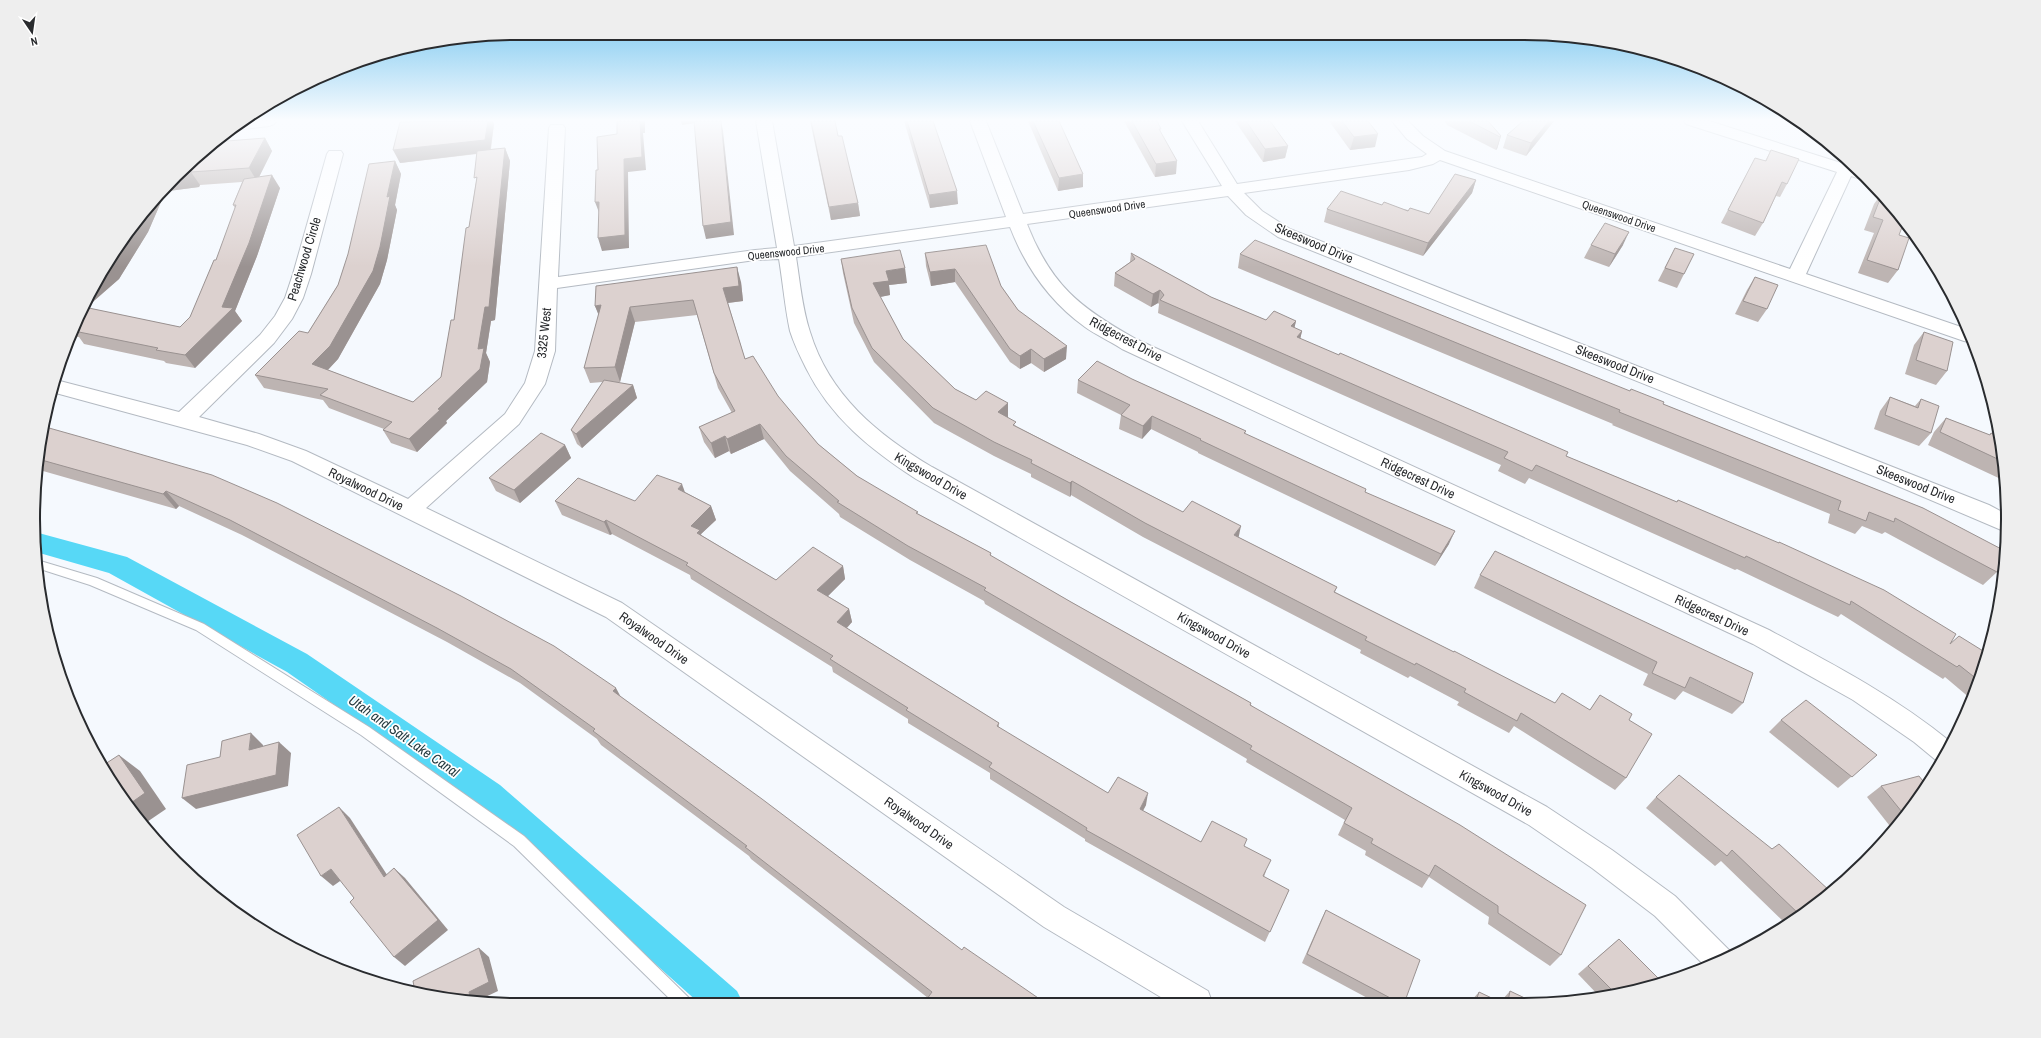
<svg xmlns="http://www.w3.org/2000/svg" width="2041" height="1038" viewBox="0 0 2041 1038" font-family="'Archivo Narrow',sans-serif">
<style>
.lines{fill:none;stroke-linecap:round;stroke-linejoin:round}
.canal{fill:#57d8f6;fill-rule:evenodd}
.lane-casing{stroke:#b4bac2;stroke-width:2}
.street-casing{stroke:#b4bac2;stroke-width:2}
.primary-casing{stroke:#b4bac2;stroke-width:2}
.lane{fill:#fff;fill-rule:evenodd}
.street{fill:#fff;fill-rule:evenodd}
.primary{fill:#fff;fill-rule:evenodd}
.wall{fill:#bdb4b2}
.shaded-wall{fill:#9a9291}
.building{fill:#dcd1cf;stroke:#9a9291}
.labels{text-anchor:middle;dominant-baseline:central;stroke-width:3.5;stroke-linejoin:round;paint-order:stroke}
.far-street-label{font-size:11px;fill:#292b2e;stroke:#fff}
.street-label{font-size:13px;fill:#292b2e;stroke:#fff}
.water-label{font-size:14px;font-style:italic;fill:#22383e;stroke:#fff}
.rim{fill:none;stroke:#292b2e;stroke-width:2}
</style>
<rect width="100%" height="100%" fill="#f5f9fe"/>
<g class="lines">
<path class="canal" d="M35,532L127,557L307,654L500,785L737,991L743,1003H699L478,805L287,672L109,573L36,552Z"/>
<g class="lane-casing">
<path id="lane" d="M37,560L97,578L204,624L369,727L524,836L689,998L691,1003H674L514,846L361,735L196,630L90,585L37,568Z"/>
</g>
<g class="street-casing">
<path id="street" d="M756,121H772L794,246L1006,217L970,121H986L1023,214L1222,186L1182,121H1198L1237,184L1422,157L1427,154L1407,139L1392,121H1408L1423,136L1445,151L1790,269L1837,172L1686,124L1684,121H1709L1841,163L1845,159L1865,178L1861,179L1851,176L1806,274L1967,329L1973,343L1964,341L1440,160L1433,164L1409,170L1244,193L1262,211L1290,229L1989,505L2006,514V532L1886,481L1278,237L1246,215L1228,196L1027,224C1051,285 1080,308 1136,339L1769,630C1833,664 1896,697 1952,743L1940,762L1937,761L1914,742L1853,700L1753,644L1122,349C1110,341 1096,335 1085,327C1050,302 1025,266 1010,227L796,257C800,282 802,308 810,332C829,395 878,435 932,467L1547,807L1612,850L1675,896L1730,951L1732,954L1707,968L1655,916L1592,868L1529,825L916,479C870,449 831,418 806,368C800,356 794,344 790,331C785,308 783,283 779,259L755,260L557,288L555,351L545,384L519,424L426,508L622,603L1064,907L1208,991L1212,1002H1169L1044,927L606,617L292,461L247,445L52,392L56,380L179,412L260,335L275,316L285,298L293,274L327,154L329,151H341L343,154L311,274L303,298L292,319L274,343L199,417L259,434L306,451L408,499L505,414L525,383L535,351L549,128L551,125H563L565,128L558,277L755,250L777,248Z"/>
</g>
<g class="primary-casing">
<path id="primary" d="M241,121H276L274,124L269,126L235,130L230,129Z"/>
</g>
<use href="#lane" class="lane"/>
<use href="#street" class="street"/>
<use href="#primary" class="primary"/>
</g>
<g class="wall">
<path d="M810,121H835L838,136L858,203L860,216L831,220Z"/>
<path d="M904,121H933L958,204L930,208Z"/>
<path d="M1028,121H1059L1083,187L1058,191Z"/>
<path d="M1124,121H1157L1176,174L1155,177Z"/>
<path d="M1235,121H1270L1288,146L1285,158L1263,162Z"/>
<path d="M1329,121H1368L1375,147L1350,150Z"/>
<path d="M1444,121H1488L1501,136L1497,149L1496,150L1447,125Z"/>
<path d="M1523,121H1554L1526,156L1503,148L1507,135Z"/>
<path d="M494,124L491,149L505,148L510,161L495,320L491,321L486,353L490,362L487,382L446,421L447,423L417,452L391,443L383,430L384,429L329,408L323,400L264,388L255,375L308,333L338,285L395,161L401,174L395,205L397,210L387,260L380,284L338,359L328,370L413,402L441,377L454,320L469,227L476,182L477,154L400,163Z"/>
<path d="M265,138L272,151L259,177L280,188L257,256L235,311L242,321L195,368L166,363L164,361L84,344L79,337L69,336L70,333L115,249L161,202L148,232L119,279L86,308L180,327L190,317L216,260L235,208L233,205L242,182L200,185L199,187L161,192L213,143Z"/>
<path d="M1771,150L1787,184L1780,197L1776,196L1763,223L1755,236L1721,223L1755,158L1765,161Z"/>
<path d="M1476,180L1472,193L1423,256L1324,222L1327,209L1382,205L1429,214Z"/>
<path d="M1882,193L1887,198L1899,235L1898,270L1888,283L1858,273L1874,233L1864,230L1874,204Z"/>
<path d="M1591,245H1623L1609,267L1584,258Z"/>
<path d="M1675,248L1684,274L1677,288L1658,281Z"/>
<path d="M925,253L1001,286L1018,310L1066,359L1044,372L1031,363L1020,369L1010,362L955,282L931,286L926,266Z"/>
<path d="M1131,253L1211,297L1266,320L1296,321L1294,328L1302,331L1300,339L1566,456L1677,502L1678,500L1950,644L1988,654L1971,699L1945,677L1943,679L1841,614L1838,617L1737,569L1735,570L1529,478L1525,484L1498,471L1501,465L1158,313L1159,304L1158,303L1151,307L1114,286L1115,273L1130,262Z"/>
<path d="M1240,254L1663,404L1923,508L1997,572L1983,585L1885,532L1882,534L1862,526L1855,534L1828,523L1830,514L1612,425L1613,424L1238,268Z"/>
<path d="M841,259L907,283L889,285L890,295L880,297L903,339L955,389L976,400L1008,403V418L1016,426L1183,512L1238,537L1337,587L1335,592L1555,703L1590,710L1600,695L1629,720L1626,778L1615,790L1514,726L1509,733L1457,705L1459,702L1410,676L1408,678L1360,653L1361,650L1143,537L1071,495L1070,497L1031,477V474L994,456L934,423L874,362L854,323L843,273Z"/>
<path d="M1755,277L1767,309L1758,322L1735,314L1747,290Z"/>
<path d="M741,282L743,301L728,303L745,359L818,444L857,476L918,514L991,553V556L1071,602L1251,703V705L1561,955L1550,966L1488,924L1489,917L1429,877L1422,888L1365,855L1366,851L1338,835L1345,820L1246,762L1247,759L985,604L984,601L910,560L840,517L839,514L790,471L764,439L731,454L729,451L715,458L704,442L699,427L732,413L718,388L697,315L635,322L620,382H614L633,385L637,398L582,448L577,444L571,430L603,382L590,383L584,368L599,315L595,306Z"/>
<path d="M1924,332L1947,371L1936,385L1905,374L1914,345Z"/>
<path d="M1132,379L1246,431L1245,434L1365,492L1449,544L1435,566L1198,453V452L1151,429L1142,439L1119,429L1121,415L1077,393L1078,380Z"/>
<path d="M1890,397L1915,406L1921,399L1931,433L1919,446L1874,429L1880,411Z"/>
<path d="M1946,418L1990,435L1991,433L2004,455L2005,481L1928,445L1934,432Z"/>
<path d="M42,426L620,696L962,950L928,998L751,859L749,856L601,745L597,739L520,683L447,642L242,535L179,506L176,509L36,469Z"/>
<path d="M565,445L571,458L520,503L496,491L489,478Z"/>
<path d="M685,492L711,506L716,520L701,534V535L776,580L843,566L845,579L828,596L849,609L852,622L847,628L999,723V728L1108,793L1146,805L1143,811L1201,842L1244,846L1266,871L1264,877L1289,890L1265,942L1085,841V839L990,779V773L908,723V719L833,672L832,667L691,579L690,575L612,534L610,535L562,515L555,501H635Z"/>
<path d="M1480,575L1743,703L1732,714L1683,691L1675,700L1643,685L1648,674L1474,588Z"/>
<path d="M1781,720L1877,755L1838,788L1769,732Z"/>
<path d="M1881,786L1907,815L1893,830L1867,797Z"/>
<path d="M1656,797L1772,849L1818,905L1785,923L1721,861L1715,866L1646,808Z"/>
<path d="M1326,910L1405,1001H1373L1302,963L1321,920Z"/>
<path d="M1619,939L1661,981L1600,997L1578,974Z"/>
<path d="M1510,991L1531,1001H1501L1502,1000Z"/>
<path d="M1479,992L1498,1001H1471Z"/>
</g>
<g class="shaded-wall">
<path d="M488,121H493L494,124L490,152L400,163L393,150Z"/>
<path d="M640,121H645V133H643L646,170L628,172L629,248L602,251L598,238L624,159Z"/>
<path d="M681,121H709L682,125Z"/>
<path d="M721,121L723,131L734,235L706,239L703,226Z"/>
<path d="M1549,121H1554L1526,156L1531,143Z"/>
<path d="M1378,134L1375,147L1350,150L1354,137Z"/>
<path d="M1501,136L1497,149L1496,150L1500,137Z"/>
<path d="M265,138L272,151L257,181L249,168Z"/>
<path d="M1288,146L1285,158L1263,162L1265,149Z"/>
<path d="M505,148L510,161L495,320L491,321L486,353L490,362L487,382L446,421L447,423L417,452L409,439L438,409Z"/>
<path d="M395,161L401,174L395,205L397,210L387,260L380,284L338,359L321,377L312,364L387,197Z"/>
<path d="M1177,161L1176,174L1155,177L1156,164Z"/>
<path d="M191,172L200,185L199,187L161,192L178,175Z"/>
<path d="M1083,174V187L1058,191L1059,178Z"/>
<path d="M272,175L280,188L257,256L235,311L242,321L195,368L185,355L222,307Z"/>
<path d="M1476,180L1472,193L1423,256L1428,243Z"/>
<path d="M957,191L958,204L930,208L929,195Z"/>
<path d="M157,195L161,202L148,232L119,279L81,312L103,272L140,216L154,198Z"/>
<path d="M595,202H599L600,215Z"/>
<path d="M858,203L860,216L831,220L829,207Z"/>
<path d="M1629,232L1623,245L1609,267L1615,254Z"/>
<path d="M737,267L741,282L743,301L727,303L723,288Z"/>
<path d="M905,268L907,283L889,285L890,295L875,298L873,283L886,271Z"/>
<path d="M955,269V282L931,286L930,272Z"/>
<path d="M1160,290L1158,303L1151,307L1153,294Z"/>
<path d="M601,305V321L595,306Z"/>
<path d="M630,307L635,322L620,382L615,367Z"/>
<path d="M1296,321L1293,334L1291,326Z"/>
<path d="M1302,331L1299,344L1297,337Z"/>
<path d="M1067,346L1066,359L1044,372V359Z"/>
<path d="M1031,349V363L1020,369V356Z"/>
<path d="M633,385L637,398L582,448L576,434Z"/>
<path d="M1008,403V417L998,427V412Z"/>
<path d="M1152,416L1151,429L1142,439L1143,426Z"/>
<path d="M760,424L764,439L731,454L727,439Z"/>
<path d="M725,436L729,451L715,458L711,443Z"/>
<path d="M565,445L571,458L520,503L514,490Z"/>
<path d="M1072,481L1071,495L1070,497V483Z"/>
<path d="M682,484L687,498L678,489Z"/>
<path d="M166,491L179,506L176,509L163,494Z"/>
<path d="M711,506L716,520L701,534L704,544L691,526Z"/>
<path d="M606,520L612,534L610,535L604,522Z"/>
<path d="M1241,526L1238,540L1234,535Z"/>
<path d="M1455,531L1449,544L1435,566L1441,554Z"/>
<path d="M843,566L845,579L820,604L817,590Z"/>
<path d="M849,609L852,622L840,635L837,622Z"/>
<path d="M616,688L623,701L613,691Z"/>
<path d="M251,733L263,745L262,761L249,750Z"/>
<path d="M279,742L291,753L288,786L196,809L182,798Z"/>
<path d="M119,755L140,771L166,809L144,824L128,805Z"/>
<path d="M1148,793L1146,805L1137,821L1140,809Z"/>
<path d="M339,807L350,818L395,887L384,877Z"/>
<path d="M394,868L405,878L448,930L405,966L394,957Z"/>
<path d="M331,869L343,879L333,886L321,876Z"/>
<path d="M479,948L489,957L498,991L479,1000V1003L471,1001L469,992Z"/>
</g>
<g class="building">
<path d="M488,121L485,140L393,150L400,122Z"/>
<path d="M617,121H640L642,157L624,159L625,235L598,238L599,202H595L596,170H598L597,137L617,134Z"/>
<path d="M694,121H721L731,222L703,226Z"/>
<path d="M811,121H835L838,136H842L858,203L829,207Z"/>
<path d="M907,121H933L957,191L929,195Z"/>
<path d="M1033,121H1059L1083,174L1059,178Z"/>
<path d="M1132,121H1157L1161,129H1159L1177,161L1156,164Z"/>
<path d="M1246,121H1270L1288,146L1265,149Z"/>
<path d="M1342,121H1368L1378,134L1354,137Z"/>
<path d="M1469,121H1488L1501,136L1500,137Z"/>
<path d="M1523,121H1549L1531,143L1507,135Z"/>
<path d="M265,138L249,168L191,172L190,174L178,175L213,143L227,141Z"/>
<path d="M505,148L489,307H485L478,349L484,348L480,369L438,409L440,410L409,439L383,430L392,422L320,395L328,389L255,375L299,331L308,333L338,285L348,254L369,164L395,161L387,197L390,196L380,247L373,271L330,346L312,364L413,402L441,377L451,320H454L466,228L469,227L477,177L474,178L477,151Z"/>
<path d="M1771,150L1799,159L1787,184L1782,182L1763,223L1728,210L1755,158L1766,161Z"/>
<path d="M1455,174L1476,180L1428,243L1327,209L1341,191L1382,205L1384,202L1408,211L1410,208L1429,214Z"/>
<path d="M272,175L249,243L222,307L233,308L185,355L156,350L158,348L74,331L79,326L74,325L84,307L180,327L190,317L214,260H216L236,205H233L244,179Z"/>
<path d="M1882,194L1887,198L1904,222L1899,235L1909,238L1898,270L1867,260L1883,220L1873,217Z"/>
<path d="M140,216L109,266L103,272L115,249Z"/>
<path d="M1605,223L1629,232L1615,254L1591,245Z"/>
<path d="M1255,240L1630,391L1631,389L1664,402L1663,404L1923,508L2007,552L2006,558L1997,572L1895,518L1894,522L1869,512L1866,521L1838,510L1841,501L1619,412L1620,410L1240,254Z"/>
<path d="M986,245L1001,286L1018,310L1067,346L1044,359L1031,349L1020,356L1010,349L955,269L930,272L925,253Z"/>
<path d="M1675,248L1694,254L1684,274L1665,268Z"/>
<path d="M900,250L905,268L886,271L889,281L873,283L903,339L955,389L976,400L986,391L1008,403L998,412L1016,422L1013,425L1183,512L1192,501L1241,526L1234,535L1337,587L1334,592L1454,652V651L1555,703L1562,693L1590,710L1600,695L1632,714L1629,720L1652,734L1626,778L1521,713L1517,721L1464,692L1466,689L1416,663L1415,665L1365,640L1367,637L1145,523L1072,481L1070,483L1031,463L1032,460L994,442L933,408L872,348L852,308L841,259Z"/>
<path d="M1131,253L1211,297L1266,320L1274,311L1296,321L1291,326L1302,331L1297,337L1339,355L1340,353L1568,452L1566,456L1677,502L1678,500L1779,543V542L1884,590L1956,634L1950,644L1959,636L1988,654L1978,680L1959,665L1957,667L1851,601L1850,605L1746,556L1745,558L1536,465L1532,471L1504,458L1508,452L1160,300L1164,295L1160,290L1153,294L1115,273L1135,259Z"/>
<path d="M737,267L739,286L723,288L745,359L753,356L778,396L818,444L857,476L918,512L916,513L991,553L990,555L1071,602L1251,703L1250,705L1460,825L1586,905L1561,955L1498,913V906L1435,865L1429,876L1371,843L1373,839L1344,823L1352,808L1250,749L1252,746L984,590L986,588L908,546L837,502L839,501L786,456L760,424L727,439L725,436L711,443L699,427L735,411L714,373L693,300L630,307L615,367L584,368L601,305L595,306L596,286Z"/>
<path d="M1755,277L1778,285L1767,309L1743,301Z"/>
<path d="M1924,332L1953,342L1947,371L1916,360Z"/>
<path d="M1097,361L1132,379L1246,431L1244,433L1366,489L1365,492L1455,531L1441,554L1200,440L1201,439L1152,416L1143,426L1121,415L1130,405L1078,380Z"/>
<path d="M604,380L633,385L576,434L571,430Z"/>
<path d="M1890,397L1918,408L1921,399L1939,406L1931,433L1885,415Z"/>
<path d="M1946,418L1990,435L1991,433L1999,437L2004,455V462L1940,432Z"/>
<path d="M42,426L81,437L212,475L277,503L461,596L554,646L616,688L613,691L762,799L962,950L964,947L1044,1002L924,1003L932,992L745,847L747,846L593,731L595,729L511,669L437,628L230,520L166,491L163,494L38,459Z"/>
<path d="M541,433L565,445L514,490L489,478Z"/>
<path d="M657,475L682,484L678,489L711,506L691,526L700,530L697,533L776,580L813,547L843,566L817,590L849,609L837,622L999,723L997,726L1108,793L1118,777L1148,793L1140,809L1201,842L1212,821L1247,839L1244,846L1271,860L1263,876L1289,890L1270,932L1086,830L1087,828L989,767L992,763L906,710L908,708L830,659L833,656L686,565L688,563L606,520L604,522L555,501L578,478L635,501Z"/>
<path d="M1495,551L1753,673L1743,703L1690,677L1685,688L1652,673L1657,662L1480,575Z"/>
<path d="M1806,700L1877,755L1852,777L1781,720Z"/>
<path d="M251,733L249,750L279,742L276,775L182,798L187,765L220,757L222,741Z"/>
<path d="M119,755L145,793L128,805L115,789L102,766Z"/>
<path d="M1679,775L1772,849L1779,844L1831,892L1818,905L1800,915L1732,850L1727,856L1656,797Z"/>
<path d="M1919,776L1926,785L1907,815L1906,817L1881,786Z"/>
<path d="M339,807L384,877L394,868L438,920L394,957L350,902L354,898L331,869L321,876L297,835Z"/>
<path d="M1326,910L1420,960L1405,1001H1396L1307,954Z"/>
<path d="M1619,939L1661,981L1615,993L1588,966Z"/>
<path d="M479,948L489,982L469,992L471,1001L415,992L413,981Z"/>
<path d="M1510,991L1531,1001H1508Z"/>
<path d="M1479,992L1498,1001H1476Z"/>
</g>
<linearGradient id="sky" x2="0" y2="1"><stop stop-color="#6ec2ee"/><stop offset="0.45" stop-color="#fafcff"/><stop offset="1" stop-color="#fafcff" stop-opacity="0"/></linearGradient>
<rect width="2041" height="267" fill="url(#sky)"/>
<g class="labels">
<g class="far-street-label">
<text transform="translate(1107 209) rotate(-8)">Queenswood Drive</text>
<text transform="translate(1619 216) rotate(19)">Queenswood Drive</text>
<text transform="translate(786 252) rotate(-6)">Queenswood Drive</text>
</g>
<g class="street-label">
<text transform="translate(1314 243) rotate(23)">Skeeswood Drive</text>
<text transform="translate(304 259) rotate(-73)">Peachwood Circle</text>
<text transform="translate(544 333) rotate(-84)">3325 West</text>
<text transform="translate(1126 339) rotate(28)">Ridgecrest Drive</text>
<text transform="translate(1615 364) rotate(22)">Skeeswood Drive</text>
<text transform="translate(931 476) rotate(30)">Kingswood Drive</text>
<text transform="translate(1418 478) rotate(25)">Ridgecrest Drive</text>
<text transform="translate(1916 484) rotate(22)">Skeeswood Drive</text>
<text transform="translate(366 489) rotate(26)">Royalwood Drive</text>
<text transform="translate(1712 615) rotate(25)">Ridgecrest Drive</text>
<text transform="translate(1214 635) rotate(29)">Kingswood Drive</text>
<text transform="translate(654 638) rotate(35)">Royalwood Drive</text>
<text transform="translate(1496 793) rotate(29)">Kingswood Drive</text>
<text transform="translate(919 823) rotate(35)">Royalwood Drive</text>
</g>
<g class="water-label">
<text transform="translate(404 736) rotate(35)">Utah and Salt Lake Canal</text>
</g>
</g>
<path d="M0 0H2041V1038H0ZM519 40H1522A479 479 0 0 1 2001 519V519A479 479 0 0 1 1522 998H519A479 479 0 0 1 40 519V519A479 479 0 0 1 519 40Z" fill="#eee" fill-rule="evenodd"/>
<path class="rim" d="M519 40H1522A479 479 0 0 1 2001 519V519A479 479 0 0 1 1522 998H519A479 479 0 0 1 40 519V519A479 479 0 0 1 519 40Z"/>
<g transform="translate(32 32) rotate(167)" stroke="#ffffff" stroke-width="3" paint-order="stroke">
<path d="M0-3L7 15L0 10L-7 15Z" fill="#292b2e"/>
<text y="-6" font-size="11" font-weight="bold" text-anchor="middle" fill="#292b2e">N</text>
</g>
</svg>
